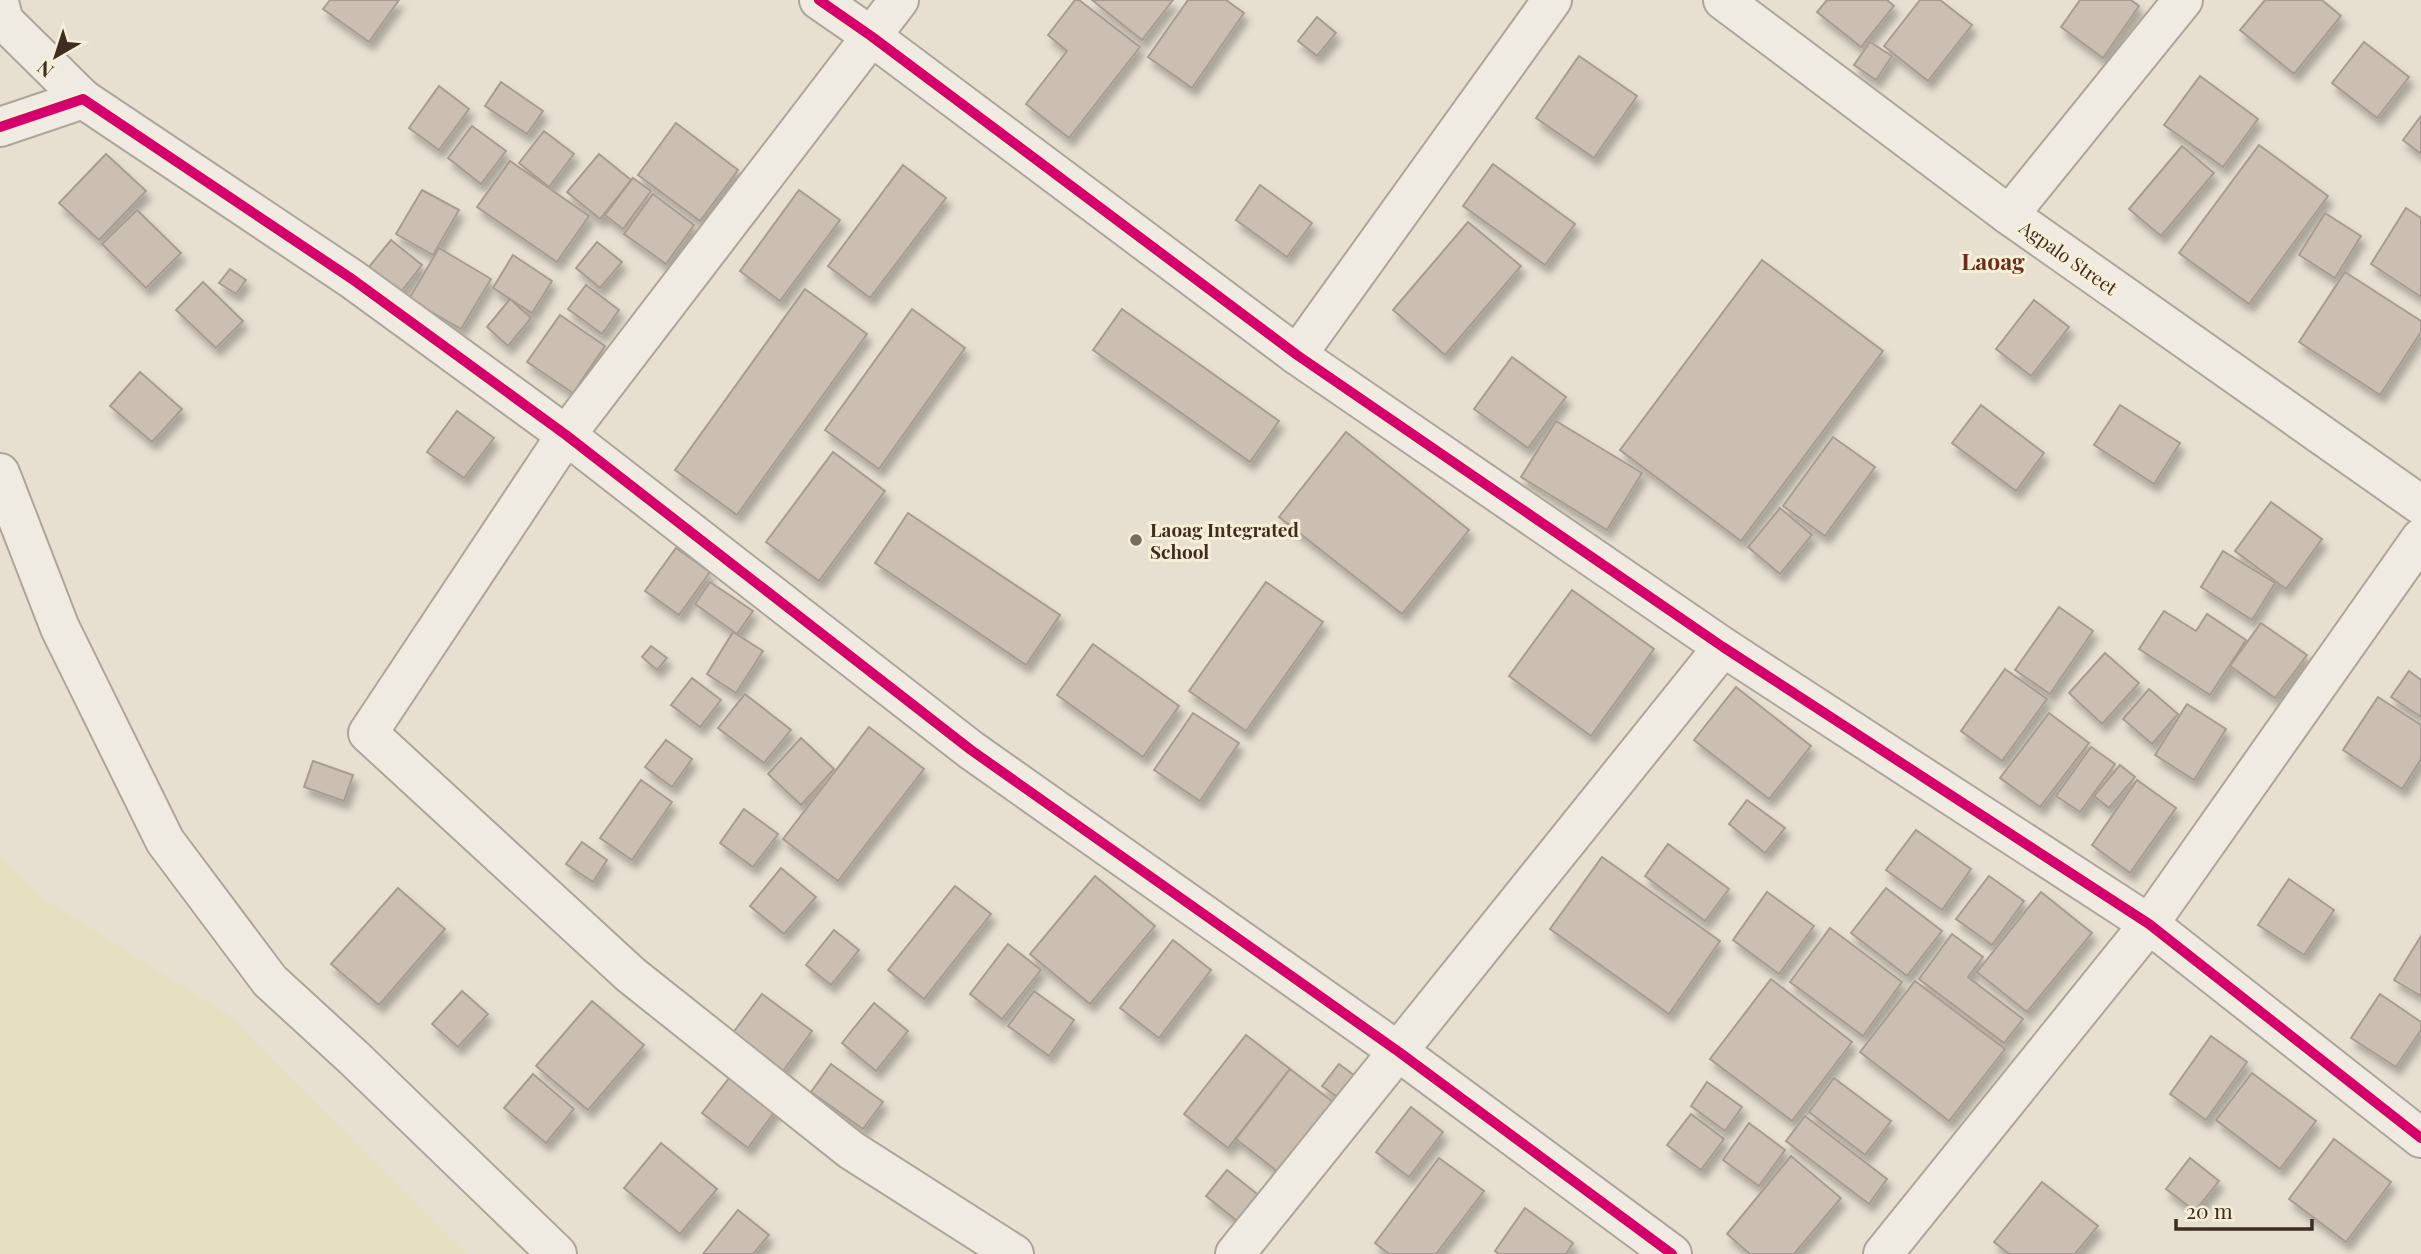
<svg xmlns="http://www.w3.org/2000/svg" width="2421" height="1254" viewBox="0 0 2421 1254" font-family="'Playfair Display',serif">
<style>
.farmland{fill:#e6dfc2}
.building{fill:#cbbfb2;stroke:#a89c90;stroke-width:2;filter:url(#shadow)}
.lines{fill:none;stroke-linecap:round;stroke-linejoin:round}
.minor-casing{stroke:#ada599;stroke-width:42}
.tertiary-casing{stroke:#ada599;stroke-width:42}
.minor{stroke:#efebe3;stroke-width:38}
.tertiary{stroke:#efebe3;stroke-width:38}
.cycleway-casing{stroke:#f7eed8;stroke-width:15}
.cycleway{stroke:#d6006c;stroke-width:10}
.poi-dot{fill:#786c5e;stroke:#f7eed8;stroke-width:2.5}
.labels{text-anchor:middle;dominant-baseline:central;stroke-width:6;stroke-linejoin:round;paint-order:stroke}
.street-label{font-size:19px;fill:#3d2e20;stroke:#f7eed8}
.poi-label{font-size:19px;font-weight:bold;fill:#3d2e20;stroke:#f7eed8;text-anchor:start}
.quarter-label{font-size:23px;font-weight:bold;fill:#6b2e1e;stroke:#f7eed8}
</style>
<defs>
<filter id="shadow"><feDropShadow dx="4.5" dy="8" stdDeviation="3.5" flood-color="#0004"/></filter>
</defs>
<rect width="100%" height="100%" fill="#e7e0d1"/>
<path class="farmland" d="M0,854L46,900L230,1016L466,1254H0Z"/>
<g class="building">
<path d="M330,0H399L369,42L323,9Z"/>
<path d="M1075,0H1079L1140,47L1069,138L1026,104L1067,51L1048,35Z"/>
<path d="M1092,0H1173L1142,40Z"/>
<path d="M1188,0H1226L1244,13L1192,88L1148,57Z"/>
<path d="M1827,0H1887L1894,6L1861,47L1817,12Z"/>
<path d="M1920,0H1940L1972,25L1928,81L1884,46Z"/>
<path d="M2080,0H2131L2139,6L2103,58L2061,27Z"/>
<path d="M2265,0H2322L2341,16L2294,74L2240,30Z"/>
<path d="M1317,17L1336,33L1317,56L1298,41Z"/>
<path d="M1870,42L1892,56L1876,80L1854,65Z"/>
<path d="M2364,42L2409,77L2377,118L2332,83Z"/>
<path d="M1579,56L1637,96L1594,158L1536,118Z"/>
<path d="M2200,76L2258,119L2223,167L2164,125Z"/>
<path d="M501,82L543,111L527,134L485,106Z"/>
<path d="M439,86L469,109L439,150L409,128Z"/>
<path d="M2421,116V154L2403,140Z"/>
<path d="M676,123L738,170L700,221L638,175Z"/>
<path d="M472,126L506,151L481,184L448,158Z"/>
<path d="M544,131L574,154L549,187L519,163Z"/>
<path d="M2259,145L2328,196L2249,304L2179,253Z"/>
<path d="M2182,146L2214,173L2161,236L2129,209Z"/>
<path d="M106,154L146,191L99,240L59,203Z"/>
<path d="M599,154L631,180L600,219L567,192Z"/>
<path d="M510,161L589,216L557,262L477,207Z"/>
<path d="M1493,164L1575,224L1545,265L1463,206Z"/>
<path d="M903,165L946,198L870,298L828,266Z"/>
<path d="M633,178L651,191L623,229L605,215Z"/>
<path d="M1260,185L1312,223L1287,257L1236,220Z"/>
<path d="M422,190L459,210L433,255L396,234Z"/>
<path d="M799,190L840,220L780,301L740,271Z"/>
<path d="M653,194L694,225L666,264L624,234Z"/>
<path d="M2406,208L2421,218V297L2371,264Z"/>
<path d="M137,210L181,253L146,288L102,244Z"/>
<path d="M2325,213L2361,236L2335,278L2299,255Z"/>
<path d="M1468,222L1521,266L1445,355L1393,310Z"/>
<path d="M391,240L422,265L400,293L368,268Z"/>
<path d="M597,242L622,262L600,288L576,268Z"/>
<path d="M439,248L491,279L461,329L409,299Z"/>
<path d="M513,255L552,281L532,313L493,288Z"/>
<path d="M1762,260L1883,351L1741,541L1620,450Z"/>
<path d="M230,269L246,280L236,294L219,283Z"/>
<path d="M2345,272L2421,321V332L2380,395L2299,342Z"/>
<path d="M203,282L243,321L216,348L176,310Z"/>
<path d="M586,285L619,310L602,334L568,309Z"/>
<path d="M805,289L867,334L737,515L675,470Z"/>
<path d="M510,299L531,318L508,346L487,327Z"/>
<path d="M2034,300L2069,327L2031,376L1996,349Z"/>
<path d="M912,309L965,348L879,469L825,430Z"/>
<path d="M1122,309L1279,421L1250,462L1093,350Z"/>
<path d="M560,315L605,346L573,393L527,362Z"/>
<path d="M1512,357L1566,397L1528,448L1474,409Z"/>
<path d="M140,372L182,409L152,442L110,406Z"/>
<path d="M1981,405L2044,453L2016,491L1952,443Z"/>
<path d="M2120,405L2180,443L2154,484L2094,445Z"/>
<path d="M457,411L494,438L464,478L427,452Z"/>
<path d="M1556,421L1642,473L1607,530L1521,477Z"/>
<path d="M1346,432L1469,530L1402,614L1279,517Z"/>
<path d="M1833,437L1875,467L1825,536L1783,506Z"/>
<path d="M833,452L885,491L819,581L766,542Z"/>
<path d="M2271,502L2322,539L2286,589L2235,551Z"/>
<path d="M1780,508L1812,535L1780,574L1748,547Z"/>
<path d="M908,513L1060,615L1026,665L875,563Z"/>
<path d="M676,548L710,572L679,615L645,591Z"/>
<path d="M2223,551L2275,583L2252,620L2201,587Z"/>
<path d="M710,582L753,611L737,634L695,604Z"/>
<path d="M1266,582L1323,622L1246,731L1189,691Z"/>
<path d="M1572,590L1654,649L1591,736L1509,676Z"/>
<path d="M2059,607L2093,631L2050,694L2015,670Z"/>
<path d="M2164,611L2196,631L2207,614L2246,640L2210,695L2139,649Z"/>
<path d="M2261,623L2307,655L2275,698L2230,666Z"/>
<path d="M733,632L763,651L736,693L707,674Z"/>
<path d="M1093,644L1179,706L1143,757L1057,695Z"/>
<path d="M651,646L667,658L657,670L642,657Z"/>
<path d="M2105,653L2139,683L2102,724L2069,693Z"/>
<path d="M2005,669L2047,699L2002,761L1961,731Z"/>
<path d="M2409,671L2421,680V717L2391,697Z"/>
<path d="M692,678L721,700L700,727L671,705Z"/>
<path d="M1736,687L1811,746L1769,799L1694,740Z"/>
<path d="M2149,689L2178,714L2152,744L2123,719Z"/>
<path d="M745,694L791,730L764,763L718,728Z"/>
<path d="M2378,697L2421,725V759L2402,789L2343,750Z"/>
<path d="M2187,704L2226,729L2194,780L2155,755Z"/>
<path d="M1193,713L1239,743L1200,801L1154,770Z"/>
<path d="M2049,713L2089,743L2040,807L2000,778Z"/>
<path d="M869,727L924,769L838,881L783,839Z"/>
<path d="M801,738L834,769L801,805L768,774Z"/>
<path d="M666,740L692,759L672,787L645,767Z"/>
<path d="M2091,747L2115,764L2080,812L2056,796Z"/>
<path d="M313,761L353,775L344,801L304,787Z"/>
<path d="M2120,765L2135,777L2109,808L2094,796Z"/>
<path d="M641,780L672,802L632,860L600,838Z"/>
<path d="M2137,780L2176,808L2130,873L2092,845Z"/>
<path d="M1747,800L1785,828L1765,853L1729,824Z"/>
<path d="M744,809L778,834L753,867L720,843Z"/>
<path d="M1916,830L1971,869L1942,910L1886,870Z"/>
<path d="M582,842L607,860L593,882L566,864Z"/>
<path d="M1668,844L1729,889L1705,921L1645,876Z"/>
<path d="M1602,857L1720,941L1669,1014L1550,929Z"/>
<path d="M781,868L816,897L784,934L750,906Z"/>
<path d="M1095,876L1155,926L1090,1004L1030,954Z"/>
<path d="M1989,876L2024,901L1992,945L1956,919Z"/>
<path d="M2289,879L2334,910L2304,955L2258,925Z"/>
<path d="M955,886L991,914L924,999L888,970Z"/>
<path d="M398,888L445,929L379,1005L331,964Z"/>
<path d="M1886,888L1942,931L1907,976L1851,933Z"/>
<path d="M1767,892L1814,926L1779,974L1733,940Z"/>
<path d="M2041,892L2092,933L2027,1012L1977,972Z"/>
<path d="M1830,928L1902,982L1863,1036L1790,982Z"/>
<path d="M834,930L859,950L831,985L806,965Z"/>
<path d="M1952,934L1983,957L1968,977L2023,1019L2004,1043L1919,979Z"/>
<path d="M2421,936V996L2394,980Z"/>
<path d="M1173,940L1211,970L1159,1038L1120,1008Z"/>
<path d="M1008,944L1041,970L1002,1019L970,994Z"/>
<path d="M1771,979L1852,1042L1792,1121L1710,1059Z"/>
<path d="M1915,981L2005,1049L1949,1121L1860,1052Z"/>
<path d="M462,991L488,1014L458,1047L432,1024Z"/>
<path d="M1034,991L1074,1020L1049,1056L1008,1026Z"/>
<path d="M762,994L812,1031L783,1071L732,1034Z"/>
<path d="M2380,994L2421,1022V1030L2396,1067L2351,1038Z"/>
<path d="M592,1001L644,1045L588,1110L536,1066Z"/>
<path d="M874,1003L908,1031L876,1071L842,1043Z"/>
<path d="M1246,1035L1290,1069L1228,1148L1184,1114Z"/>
<path d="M2211,1036L2247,1062L2206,1120L2170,1094Z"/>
<path d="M831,1064L883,1102L863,1129L811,1092Z"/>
<path d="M1339,1064L1359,1079L1343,1101L1322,1086Z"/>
<path d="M1290,1069L1337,1105L1282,1175L1236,1139Z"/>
<path d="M733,1073L778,1107L748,1148L702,1113Z"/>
<path d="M2252,1073L2316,1121L2280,1169L2216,1120Z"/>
<path d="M533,1074L574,1109L546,1143L504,1108Z"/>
<path d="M1834,1078L1891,1121L1865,1155L1809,1112Z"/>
<path d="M1707,1082L1742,1107L1725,1131L1691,1106Z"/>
<path d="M1411,1107L1443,1132L1409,1177L1376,1152Z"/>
<path d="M1691,1114L1724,1139L1701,1170L1667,1145Z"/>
<path d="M1805,1116L1887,1179L1869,1204L1786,1141Z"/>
<path d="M1749,1123L1785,1150L1759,1186L1723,1160Z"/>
<path d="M2334,1139L2391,1182L2346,1242L2289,1199Z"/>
<path d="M661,1143L717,1189L680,1234L624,1188Z"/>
<path d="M1791,1156L1841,1198L1794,1254H1750L1727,1234Z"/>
<path d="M1439,1158L1484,1191L1436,1254H1389L1375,1243Z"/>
<path d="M2190,1158L2219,1181L2195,1211L2166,1189Z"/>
<path d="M1227,1170L1262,1198L1241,1224L1206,1196Z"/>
<path d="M2042,1182L2098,1226L2075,1254H2009L1994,1242Z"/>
<path d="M1525,1208L1573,1243L1566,1254H1499L1495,1251Z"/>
<path d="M738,1210L769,1235L753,1254H703Z"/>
</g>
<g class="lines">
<g class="minor-casing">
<g id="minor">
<path d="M819,0L871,36L1297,355L1723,647L2149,924L2421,1138"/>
<path d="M899,0L566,435L368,733L631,975L851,1150L1014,1254"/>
<path d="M0,6L4,21L83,99"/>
<path d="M0,127L83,99L352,279L566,435L971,750L1399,1052L1672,1254"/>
<path d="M1297,355L1552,0"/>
<path d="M0,473L60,628L165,841L270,981L354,1058L557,1254"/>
<path d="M1235,1254L1723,647"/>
<path d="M1883,1254L2149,924L2421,538"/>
</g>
</g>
<g class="tertiary-casing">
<g id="tertiary">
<path d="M1723,0L2009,215L2421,505"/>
<path d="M2009,215L2183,0"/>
</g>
</g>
<use href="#minor" class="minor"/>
<use href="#tertiary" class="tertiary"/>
<g class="cycleway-casing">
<g id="cycleway">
<path d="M819,0L871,36L1297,355L1723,647L2149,924L2421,1138"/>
<path d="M0,127L83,99L352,279L566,435L971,750L1399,1052L1672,1254"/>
</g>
</g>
<use href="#cycleway" class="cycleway"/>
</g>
<circle class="poi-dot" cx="1136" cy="540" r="7"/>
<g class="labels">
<g class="street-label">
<text transform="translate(2069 257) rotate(35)">Agpalo Street</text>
</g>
<g class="poi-label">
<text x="1150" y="529">Laoag Integrated<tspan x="1150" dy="22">School</tspan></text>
</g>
<g class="quarter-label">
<text x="1993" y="260">Laoag</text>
</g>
</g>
<g transform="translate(56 56) rotate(219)" stroke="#f7eed8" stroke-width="5" paint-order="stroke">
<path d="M0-5L12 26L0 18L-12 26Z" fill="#3d2e20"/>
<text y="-10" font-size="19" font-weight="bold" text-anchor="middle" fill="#3d2e20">N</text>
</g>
<path d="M2176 1219v10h136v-10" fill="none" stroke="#3d2e20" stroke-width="3.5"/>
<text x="2186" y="1219" font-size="21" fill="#3d2e20" stroke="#f7eed8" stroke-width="5" paint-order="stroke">20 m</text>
</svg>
